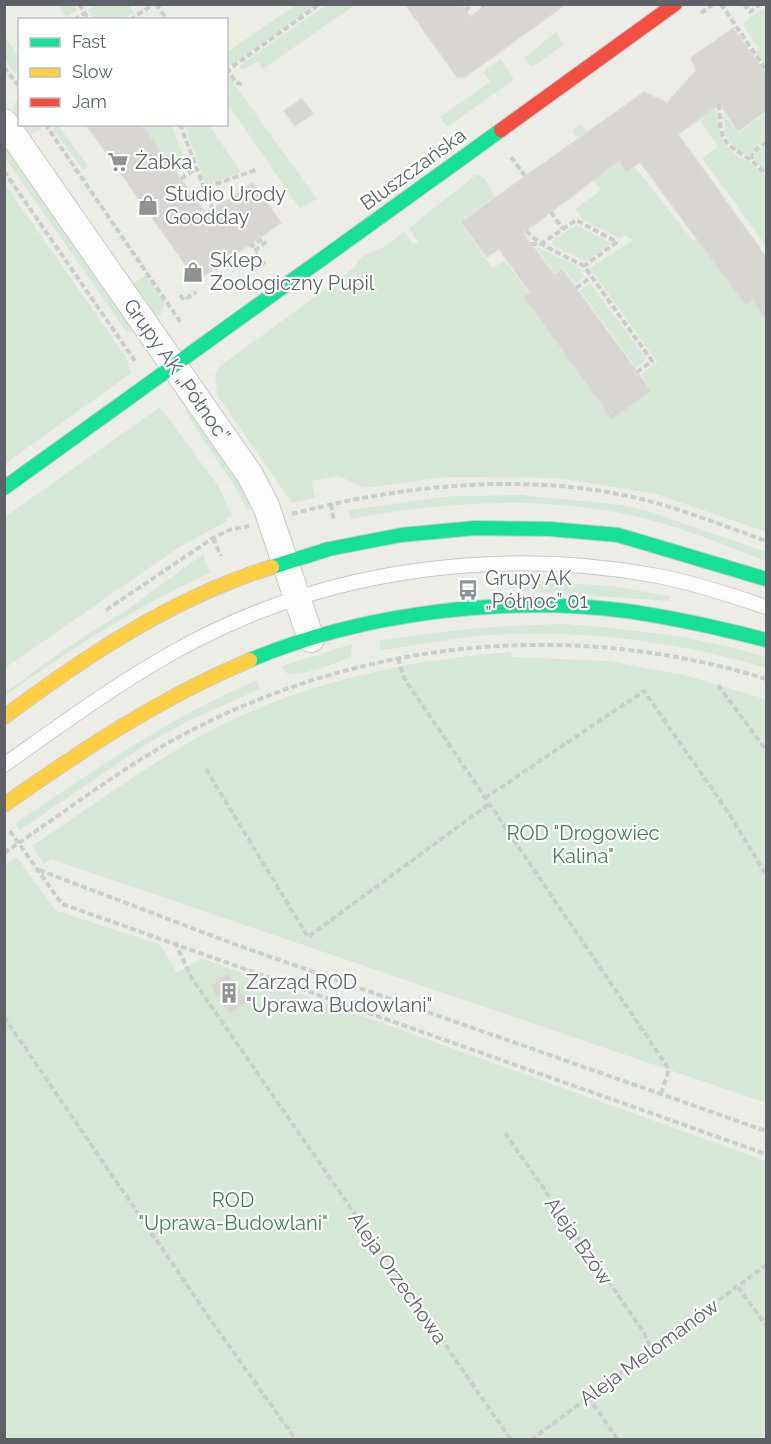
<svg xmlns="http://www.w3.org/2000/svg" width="771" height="1444" viewBox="0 0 771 1444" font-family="Raleway,sans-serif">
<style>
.green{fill:#d8e8d8}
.building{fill:#d7d6d3;stroke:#dcdbd8;stroke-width:1.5}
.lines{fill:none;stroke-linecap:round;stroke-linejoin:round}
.lane-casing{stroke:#c9c9c9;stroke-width:16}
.street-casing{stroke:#c9c9c9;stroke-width:28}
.fast-casing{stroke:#cacbca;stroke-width:16}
.slow-casing{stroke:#cacbca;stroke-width:16}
.jam-casing{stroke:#cacbca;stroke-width:16}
.path{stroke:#cacecc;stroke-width:4;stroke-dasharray:6 3;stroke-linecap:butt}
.lane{stroke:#fcfcfc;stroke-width:14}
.street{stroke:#fcfcfc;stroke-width:26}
.fast{stroke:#16e098;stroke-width:14}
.slow{stroke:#ffcf43;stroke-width:14}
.jam{stroke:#f24e42;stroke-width:14}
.labels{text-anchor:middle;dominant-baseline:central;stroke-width:4.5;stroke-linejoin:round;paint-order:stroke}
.poi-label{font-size:20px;fill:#5e6165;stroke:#fff;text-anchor:start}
.street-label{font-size:20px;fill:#5e6165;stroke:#fff}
.park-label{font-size:20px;fill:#41814b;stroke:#fff}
</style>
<rect width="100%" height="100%" fill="#edede8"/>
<g class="green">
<path d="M58,5H74L78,10L66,17Z"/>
<path d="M96,5H129L134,13L123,19H94L88,10Z"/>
<path d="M296,5H316L227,68V52Z"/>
<path d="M326,5H355L263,69L258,61L243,70L239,66Z"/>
<path d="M763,8L766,13V67L756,53L760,50L742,24Z"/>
<path d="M556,32L564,45L532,67L524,58Z"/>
<path d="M5,36L19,58V71L15,74L5,59Z"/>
<path d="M501,59L514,80L447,127L440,117L490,82L483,72Z"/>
<path d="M227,74L317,199L300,209L227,103Z"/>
<path d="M19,97L20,124L41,125L43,128L27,136L16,120L13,106Z"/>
<path d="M715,108L720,133L727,147L739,157L750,162L766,176V246L702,158L718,147L699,119Z"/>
<path d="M766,113V139L759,143L750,156L735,150L723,131L726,128L722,117L725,115L738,133Z"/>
<path d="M581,124L587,132L596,127L626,172L634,166L693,241L698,239L745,304L753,300L760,311L766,307V532L656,494L556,478L447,477L364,488L339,476L312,481L315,498L292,503L217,395L215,375L219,367L355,267C360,254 372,252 383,247C391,243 398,236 404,231L413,244L418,242L409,228L477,174L485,179L495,196L459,222L493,268L505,260L528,292L523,297L612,420L652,391L641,374L657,362L590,268L633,240L625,235L619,238L583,220L575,209L601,190L575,154L582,148L572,130Z"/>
<path d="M50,125H58L88,166L83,170Z"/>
<path d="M141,125H174L173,130L186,162L175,172Z"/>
<path d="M185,125H209L241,172L205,185Z"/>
<path d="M4,140L137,330L133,333L126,331L5,158Z"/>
<path d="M766,144V171L759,166L754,158L758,150Z"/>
<path d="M4,183L126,357L131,373L5,464Z"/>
<path d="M576,225L609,242L610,244L586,261L553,246L552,241Z"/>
<path d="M535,246L577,266L585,276L575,284L563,267L554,273Z"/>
<path d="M146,275L165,302L161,314L154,318L131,285Z"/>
<path d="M590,283L646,359L636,368L580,290Z"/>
<path d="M189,406L239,479L254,510L247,509C229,473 204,444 185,410Z"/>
<path d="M160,407L219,487L232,516L226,518L227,521L178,548L5,668V517Z"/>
<path d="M521,495L622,505L648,511L766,552V561C728,547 689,530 650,520C553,494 448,501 350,519L348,510L452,496Z"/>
<path d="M203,554L210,573C135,607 71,649 5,696V693L65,649L131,607Z"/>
<path d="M521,580L612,586L670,596L669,601L521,591Z"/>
<path d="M566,624C634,629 701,637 766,657V668C683,643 596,631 509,634C466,635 424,645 381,650L379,641C442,630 503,625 566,624Z"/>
<path d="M352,644L351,656C340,663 297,678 286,673L282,666Z"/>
<path d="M511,652L512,657L608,661L684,675L766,699V1103L51,859L44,864L32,846C80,814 127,780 176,750C277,688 395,661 511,652Z"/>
<path d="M257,680L260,689L188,721L147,744L20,830L16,826L18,821C98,768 168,718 257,680Z"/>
<path d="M17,857L55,910L161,945L177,973L201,958L766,1161V1439L5,1440L4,865Z"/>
</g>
<g class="building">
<path d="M405,4H462L470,17L487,4H566L465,77H457Z"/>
<path d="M733,28L766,74V111L738,131L720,104L678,134L766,257V320L753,300L746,305L640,162L626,172L619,161L523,233L554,275L562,269L651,391L612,419L524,297L530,292L499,249L487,257L461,222L644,92L667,103L696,71L691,58Z"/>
<path d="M302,99L313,114L295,126L284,111Z"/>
<path d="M86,124H141L206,214L253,183L281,223L197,281Z"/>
<path d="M228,974L247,1001L230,1013L211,986Z"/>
</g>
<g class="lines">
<g class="lane-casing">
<path id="lane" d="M4,765C66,721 127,676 194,641C334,568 503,547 658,576C695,583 731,595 766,607"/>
</g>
<g class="street-casing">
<path id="street" d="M4,122L250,475L266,506L311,639"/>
</g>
<g class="fast-casing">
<g id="fast">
<path d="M4,488L501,130"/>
<path d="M272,567L329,549L401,535L475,528L550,529L618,535L766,579"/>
<path d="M250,660C362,613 507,595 627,611C675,618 720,628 766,640"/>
</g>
</g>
<g class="slow-casing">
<g id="slow">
<path d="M4,717C86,656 174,597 272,567"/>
<path d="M4,805C85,748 158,699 250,660"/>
</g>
</g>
<g class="jam-casing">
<path id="jam" d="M501,130L675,4"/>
</g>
<g class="path">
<path d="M79,4L89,20"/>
<path d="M156,4L165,17"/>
<path d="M481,4L484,7"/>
<path d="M721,4L766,70"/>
<path d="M744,4L750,12L760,4"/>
<path d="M465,10L474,4"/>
<path d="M701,13L714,4"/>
<path d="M74,20L85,13"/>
<path d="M130,20L154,4"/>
<path d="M4,67L20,88"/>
<path d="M242,84L236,83L228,70L320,4"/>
<path d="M719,104C721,137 719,141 748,158C755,162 759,169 766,173"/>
<path d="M45,124L181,323"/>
<path d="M180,124L204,188"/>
<path d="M511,157L525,176"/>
<path d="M751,159L753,152L766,142"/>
<path d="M4,171L135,361"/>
<path d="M181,179L196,168"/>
<path d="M213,210L204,188L256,170"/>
<path d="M551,212L563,229"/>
<path d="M526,231L541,244L584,266L652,361L637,372"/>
<path d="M250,244L252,246L262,239L265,243L254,251L266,267"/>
<path d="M531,244H541L576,220L617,242L584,266"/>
<path d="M576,288L591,277"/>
<path d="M180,295L184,300L196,292"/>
<path d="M331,504L334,522"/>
<path d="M292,514C405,484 534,471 649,501C689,512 728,527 766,541"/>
<path d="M213,538L221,556"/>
<path d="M106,610L213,538L229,530L249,526"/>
<path d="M398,658L404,678L669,1069L661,1094"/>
<path d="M718,685L766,750"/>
<path d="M206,769L308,937L489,804"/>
<path d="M485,798L644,691L730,815L766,875"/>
<path d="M10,831L62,904L766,1154"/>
<path d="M4,853C67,811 127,763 194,729C371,638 576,620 766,679"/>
<path d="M39,870L234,944L766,1131"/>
<path d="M175,942L191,977L511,1440"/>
<path d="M4,1017L217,1329L296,1440"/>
<path d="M505,1133L643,1331L652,1350"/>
<path d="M738,1287L766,1325"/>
<path d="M588,1397L618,1440"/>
<path d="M4,1437L6,1440"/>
<path d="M531,1440L766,1265"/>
</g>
<use href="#lane" class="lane"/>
<use href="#street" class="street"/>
<use href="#fast" class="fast"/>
<use href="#slow" class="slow"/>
<use href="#jam" class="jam"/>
</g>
<defs>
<g id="supermarket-bare" transform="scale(1.62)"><path d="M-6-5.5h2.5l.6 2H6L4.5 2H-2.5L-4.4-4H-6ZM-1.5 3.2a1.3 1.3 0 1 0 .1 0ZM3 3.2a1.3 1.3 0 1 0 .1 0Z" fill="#909293" stroke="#fff" stroke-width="2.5" paint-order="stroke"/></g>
<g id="shop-bare" transform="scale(1.62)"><path d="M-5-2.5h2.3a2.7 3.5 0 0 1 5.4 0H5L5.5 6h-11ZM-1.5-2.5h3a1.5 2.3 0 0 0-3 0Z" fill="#909293" stroke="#fff" stroke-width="2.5" paint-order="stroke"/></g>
<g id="bus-bare" transform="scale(1.62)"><path d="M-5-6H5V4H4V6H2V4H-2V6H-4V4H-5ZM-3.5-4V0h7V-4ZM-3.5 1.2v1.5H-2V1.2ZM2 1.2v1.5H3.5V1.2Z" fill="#909293" stroke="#fff" stroke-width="2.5" paint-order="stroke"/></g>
<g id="building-bare" transform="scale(1.62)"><path d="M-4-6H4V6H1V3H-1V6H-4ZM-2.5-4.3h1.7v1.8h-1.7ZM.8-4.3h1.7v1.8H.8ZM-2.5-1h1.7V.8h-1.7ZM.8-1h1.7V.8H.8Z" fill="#909293" stroke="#fff" stroke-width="2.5" paint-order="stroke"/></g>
</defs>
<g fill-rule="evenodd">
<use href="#supermarket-bare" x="118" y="162"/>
<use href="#shop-bare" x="148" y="205"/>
<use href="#shop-bare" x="193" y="272"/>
<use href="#bus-bare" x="468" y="590"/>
<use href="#building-bare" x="229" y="993"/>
</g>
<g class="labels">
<g class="poi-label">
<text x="135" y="162">Żabka</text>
<text x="165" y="194">Studio Urody<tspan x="165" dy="23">Goodday</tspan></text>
<text x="210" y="260">Sklep<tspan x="210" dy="23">Zoologiczny Pupil</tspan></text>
<text x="485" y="578">Grupy AK<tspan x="485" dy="23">„Północ” 01</tspan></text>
<text x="246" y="982">Zarząd ROD<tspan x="246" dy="23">"Uprawa Budowlani"</tspan></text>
</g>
<g class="street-label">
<text transform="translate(413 169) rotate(-36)">Bluszczańska</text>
<text transform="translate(177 370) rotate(55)">Grupy AK „Północ”</text>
<text transform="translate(579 1241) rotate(55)">Aleja Bzów</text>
<text transform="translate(398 1278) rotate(55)">Aleja Orzechowa</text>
<text transform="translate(649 1352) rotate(-36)">Aleja Melomanów</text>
</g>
<g class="park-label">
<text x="583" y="833">ROD "Drogowiec<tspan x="583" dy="23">Kalina"</tspan></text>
<text x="233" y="1200">ROD<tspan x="233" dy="23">"Uprawa-Budowlani"</tspan></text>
</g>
</g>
<rect width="771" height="1444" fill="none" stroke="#5e6165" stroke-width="12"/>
<rect x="18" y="18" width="210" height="108" fill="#ffffff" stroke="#bfc0c1" stroke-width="1.5"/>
<rect x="30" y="38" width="30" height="9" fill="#16e098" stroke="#bfc0c1" stroke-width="1.5"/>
<text x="72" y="48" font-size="18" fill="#5e6165">Fast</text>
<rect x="30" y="68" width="30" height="9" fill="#ffcf43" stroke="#bfc0c1" stroke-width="1.5"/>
<text x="72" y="78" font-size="18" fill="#5e6165">Slow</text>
<rect x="30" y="98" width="30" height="9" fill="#f24e42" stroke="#bfc0c1" stroke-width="1.5"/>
<text x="72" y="108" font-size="18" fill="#5e6165">Jam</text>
</svg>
